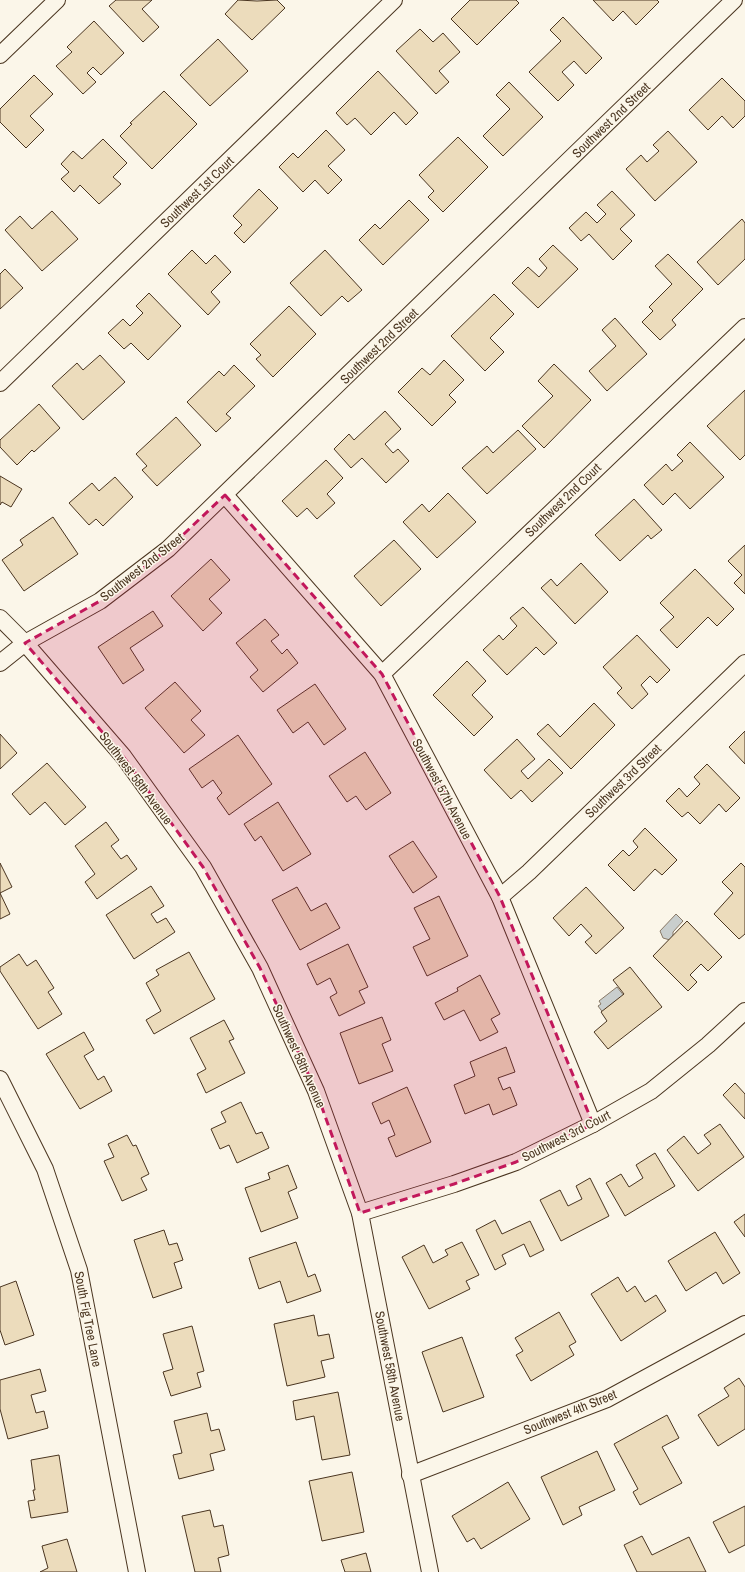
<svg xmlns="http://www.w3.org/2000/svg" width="745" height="1572" viewBox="0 0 745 1572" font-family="'Archivo Narrow',sans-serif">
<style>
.water{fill:#c9cecd;stroke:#887966}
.building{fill:#ecdcbc;stroke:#4a3520}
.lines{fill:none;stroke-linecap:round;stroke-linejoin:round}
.minor-casing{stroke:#4a3520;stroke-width:18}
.minor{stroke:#fbf6e9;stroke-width:16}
.marked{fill:#c2185b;fill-opacity:0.2;stroke:#c2185b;stroke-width:3;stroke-dasharray:8 5;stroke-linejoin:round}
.labels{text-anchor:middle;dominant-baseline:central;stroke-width:3;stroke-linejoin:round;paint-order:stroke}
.street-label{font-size:13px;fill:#4a3520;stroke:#fbf6e9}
</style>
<rect width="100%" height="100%" fill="#fbf6e9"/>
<g class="water">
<path d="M676,914L683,921L673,932V937L670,940L663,938L660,931Z"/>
<path d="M617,987L625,997L604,1014L598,1006L601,1004L599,1001Z"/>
</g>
<g class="building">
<path d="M116,0H152L142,9L159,27L143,42L109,6Z"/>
<path d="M238,0L257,1L277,0L285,8L252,40L225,14Z"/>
<path d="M470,0H516L519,3L477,45L451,19Z"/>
<path d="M593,0H657L659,2L636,25L623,11L613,21Z"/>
<path d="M563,17L602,58L586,74L574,61L562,72L574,85L558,101L529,72L561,41L550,30Z"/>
<path d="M94,21L124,53L101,75L93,67L87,73L96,82L83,94L56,66L72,52L67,47Z"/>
<path d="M420,29L433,42L443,33L460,52L439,71L449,82L436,94L396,51Z"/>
<path d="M218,39L248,71L210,106L180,75Z"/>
<path d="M378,71L418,113L406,125L394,112L371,135L355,118L347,125L336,113Z"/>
<path d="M34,75L53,94L30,116L44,130L26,148L0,122V109Z"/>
<path d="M722,78L745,101V116L733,128L722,116L708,130L689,110Z"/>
<path d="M509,82L543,117L503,156L483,136L510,109L496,95Z"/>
<path d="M164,91L197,124L152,169L120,136L132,124L130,123Z"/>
<path d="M326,130L345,150L328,166L342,180L328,194L315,180L303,192L279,167L293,153L298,158Z"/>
<path d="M668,131L697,162L655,201L626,169L641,155L647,162L659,151L653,145Z"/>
<path d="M458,137L488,167L443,212L428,197L434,191L419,175Z"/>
<path d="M103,139L127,163L113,177L121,184L99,204L80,185L74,192L61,179L69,172L61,164L73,151L82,159Z"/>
<path d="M259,189L278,208L244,243L234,233L242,225L233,216Z"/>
<path d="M612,191L635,215L620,229L632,241L613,260L589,234L581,241L569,228L586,212L597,223L606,214L597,205Z"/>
<path d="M409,200L429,220L383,265L359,240L375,224L380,229Z"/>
<path d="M52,211L78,239L42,271L5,230L20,216L32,229Z"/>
<path d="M742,219L745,223V259L718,285L697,262Z"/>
<path d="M553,245L578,269L538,308L512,283L528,267L539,277L547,268L539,259Z"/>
<path d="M192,250L206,264L215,255L231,272L211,292L220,302L208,315L168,274Z"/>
<path d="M325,250L362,290L348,302L342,296L321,316L290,283Z"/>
<path d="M668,254L703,289L672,320L676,325L660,340L642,322L653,311L649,307L672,284L655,266Z"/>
<path d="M5,269L23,288L0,309V274Z"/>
<path d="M149,293L181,326L148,360L131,343L124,349L108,333L123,319L130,326L143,313L136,306Z"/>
<path d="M494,294L514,314L490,338L504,352L485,371L451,336Z"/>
<path d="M289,306L316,334L273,377L256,359L261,355L250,344Z"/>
<path d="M615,318L647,354L607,391L589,371L616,346L602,330Z"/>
<path d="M100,355L125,382L83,420L52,386L77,363L83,370Z"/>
<path d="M444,360L464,380L449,395L456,402L432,426L398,392L422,368L430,375Z"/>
<path d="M554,364L591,400L544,448L522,426L553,396L538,381Z"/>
<path d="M234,365L255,386L226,414L231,418L216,432L187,402L219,371L224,376Z"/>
<path d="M745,390V455L740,460L707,426Z"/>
<path d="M39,404L60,428L34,452L32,450L17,465L0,447V440Z"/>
<path d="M385,411L401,429L385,444L393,453L398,449L409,461L386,483L362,458L351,468L334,449L349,434L354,440Z"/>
<path d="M176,417L201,445L157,486L142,470L147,466L136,454Z"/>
<path d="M518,430L536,449L487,494L462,468L487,446L493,453Z"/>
<path d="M690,442L724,477L690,509L675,493L663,505L644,485L666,464L672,471L683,461L677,455Z"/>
<path d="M326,460L343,478L327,494L335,503L317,519L307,508L297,517L282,501Z"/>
<path d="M0,476L22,489L11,507L2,502L0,505Z"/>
<path d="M115,477L133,497L103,526L96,519L89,525L69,503L92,483L99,491Z"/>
<path d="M448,493L476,522L437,558L403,522L422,504L429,512Z"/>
<path d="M634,499L662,530L651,539L648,535L620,561L595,535Z"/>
<path d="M53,517L78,554L24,591L2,560L23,545L20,540Z"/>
<path d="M394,540L421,569L381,606L354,576Z"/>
<path d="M745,545V594L734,583L742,575L728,561Z"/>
<path d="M211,559L230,580L209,599L222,613L203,631L171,596Z"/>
<path d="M581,563L608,592L575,624L541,588L551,579L557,586Z"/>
<path d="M695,569L734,609L717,626L708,617L677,648L660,630L674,617L660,603Z"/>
<path d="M523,607L557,643L544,655L536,647L507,675L483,650L499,635L503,640L517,626L510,618Z"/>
<path d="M153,611L163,626L130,648L144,670L123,684L98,647Z"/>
<path d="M265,619L279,635L271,641L282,654L287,649L298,663L263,692L250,677L258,670L236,643Z"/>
<path d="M637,635L670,670L657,683L650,676L641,685L648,694L632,709L617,693L622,688L603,667Z"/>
<path d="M467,661L486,681L472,695L493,717L474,736L433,695Z"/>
<path d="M175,682L201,711L191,720L205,735L184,753L145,708Z"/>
<path d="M315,684L346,729L324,745L308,722L293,733L277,710Z"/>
<path d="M594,703L615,725L571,769L537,734L548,724L560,737Z"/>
<path d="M745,731V764L729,747Z"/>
<path d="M0,734L17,753L0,769Z"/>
<path d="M238,735L272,784L229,815L217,798L222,793L213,780L202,788L189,769Z"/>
<path d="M517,739L535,759L521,771L528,779L549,759L563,773L532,802L521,790L511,799L484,770Z"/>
<path d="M365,752L391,793L366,810L356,796L347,802L329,776Z"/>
<path d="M47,763L86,807L65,825L45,802L30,815L12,794Z"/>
<path d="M707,764L740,798L726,812L719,804L700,824L688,812L682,817L666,801L679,788L687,797L700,784L694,777Z"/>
<path d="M278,802L311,854L283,871L261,836L255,841L244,824Z"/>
<path d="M106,822L119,840L111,846L121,859L127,855L137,869L97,899L85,882L95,874L75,846Z"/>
<path d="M645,828L677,860L662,875L655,869L634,891L608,865L623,850L629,856L638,847L633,841Z"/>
<path d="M413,841L437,877L413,893L389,856Z"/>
<path d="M0,863L12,887L0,893Z"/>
<path d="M741,863L745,867V934L739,939L714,914L733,893L722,882Z"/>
<path d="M151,886L164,906L151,914L157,923L166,918L175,932L134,959L106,915Z"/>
<path d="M297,887L311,911L326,903L340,928L300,950L272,900Z"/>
<path d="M586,887L624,928L596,954L585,942L592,936L581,924L569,936L553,918Z"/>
<path d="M0,893L10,914L0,919Z"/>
<path d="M439,896L468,956L427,976L413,947L430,939L414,908Z"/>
<path d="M687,921L722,957L708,971L701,964L690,975L697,982L688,991L653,956Z"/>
<path d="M348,944L368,987L359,991L365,1003L339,1016L330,997L337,993L330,978L317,985L307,964Z"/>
<path d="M189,952L215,999L154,1034L146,1020L161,1011L146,983L159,975L156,970Z"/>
<path d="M19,954L27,966L36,960L54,988L48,992L62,1014L38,1029L0,971V967Z"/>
<path d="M630,967L662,1007L608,1049L594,1032L607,1021L601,1012L624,994L613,980Z"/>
<path d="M480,975L500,1014L491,1019L498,1032L480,1041L464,1010L444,1020L435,1003L458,991L457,988Z"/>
<path d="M382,1017L391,1040L382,1044L393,1071L359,1084L340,1033Z"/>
<path d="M224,1020L234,1039L229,1041L245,1073L206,1093L197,1074L206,1069L190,1038Z"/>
<path d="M84,1032L94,1050L84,1056L98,1080L104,1076L112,1091L80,1109L46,1054Z"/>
<path d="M506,1047L515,1072L498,1078L503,1090L510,1087L517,1105L493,1115L489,1104L465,1114L454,1085L475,1076L470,1062Z"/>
<path d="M735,1083L745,1094V1119L723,1095Z"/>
<path d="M407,1087L431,1142L396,1157L388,1138L395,1135L389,1120L381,1124L372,1103Z"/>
<path d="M241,1102L256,1134L262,1132L269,1148L237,1163L229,1145L220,1149L211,1129L226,1122L221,1112Z"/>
<path d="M720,1124L744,1157L698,1191L667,1150L684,1136L698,1154L711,1144L704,1135Z"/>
<path d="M127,1135L133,1146L136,1145L149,1174L141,1178L147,1190L122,1201L104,1161L114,1157L108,1144Z"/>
<path d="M655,1153L675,1186L625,1216L606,1183L621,1174L629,1187L643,1178L636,1165Z"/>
<path d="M288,1165L297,1188L288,1192L298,1218L261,1232L245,1188L270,1179L268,1173Z"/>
<path d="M590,1178L609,1216L561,1241L540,1200L560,1190L568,1206L582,1199L576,1186Z"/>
<path d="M745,1214V1237L734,1222Z"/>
<path d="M495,1220L502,1234L530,1221L544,1250L530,1257L524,1244L502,1255L506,1264L495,1270L476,1230Z"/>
<path d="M164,1230L169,1245L177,1243L183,1260L174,1263L182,1288L153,1298L134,1240Z"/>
<path d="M715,1232L740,1273L723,1284L716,1272L686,1291L668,1261Z"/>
<path d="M296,1242L308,1277L315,1274L321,1291L287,1303L280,1281L259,1289L249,1258Z"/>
<path d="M462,1242L479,1275L466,1281L470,1289L429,1309L402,1257L424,1245L433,1263L448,1255L445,1250Z"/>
<path d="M618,1277L627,1292L635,1286L645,1302L656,1295L666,1311L621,1341L591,1294Z"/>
<path d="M16,1281L34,1335L5,1345L0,1330V1287Z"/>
<path d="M559,1312L576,1342L569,1346L574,1355L531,1381L516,1355L523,1351L515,1338Z"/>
<path d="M314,1315L318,1336L329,1334L334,1358L321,1361L325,1377L287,1386L274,1324Z"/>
<path d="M192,1326L204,1371L197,1373L201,1387L171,1396L163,1372L173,1369L163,1334Z"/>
<path d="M462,1337L484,1397L443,1412L422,1352Z"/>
<path d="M40,1369L46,1391L31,1395L36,1413L44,1411L48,1428L8,1439L0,1409V1380Z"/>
<path d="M739,1378L745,1387V1429L718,1446L698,1415L729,1396L724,1388Z"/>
<path d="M338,1392L350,1455L322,1460L314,1416L296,1420L293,1401Z"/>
<path d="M207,1413L211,1431L219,1429L225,1450L210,1454L214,1470L179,1479L173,1455L182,1453L174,1421Z"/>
<path d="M667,1415L679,1438L662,1447L682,1483L640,1505L633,1492L638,1489L614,1444Z"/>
<path d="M597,1451L615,1490L579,1507L582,1515L563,1525L541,1477Z"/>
<path d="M59,1455L68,1512L31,1518L28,1501L35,1500L33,1490H35L31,1460Z"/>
<path d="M352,1472L364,1532L322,1541L309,1481Z"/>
<path d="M508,1482L530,1519L481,1549L474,1538L467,1542L452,1516Z"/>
<path d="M745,1506V1545L729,1553L713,1522Z"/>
<path d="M210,1510L214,1527L223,1525L229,1555L218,1558L221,1572H195L182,1516Z"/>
<path d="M642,1536L652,1555L689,1537L706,1572H637L624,1545Z"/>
<path d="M67,1539L77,1572H40L48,1568L42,1546Z"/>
<path d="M366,1553L371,1572H345L341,1560Z"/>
</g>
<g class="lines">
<g class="minor-casing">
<g id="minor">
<path d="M0,55L57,0"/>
<path d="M0,383L394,0"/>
<path d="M225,495L382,674L500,897L593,1124"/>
<path d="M0,618L25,643L123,756L203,867L260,968L316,1091L360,1213L430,1572"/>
<path d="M0,663L25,643L100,601L168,549L734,0"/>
<path d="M382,674L745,327"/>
<path d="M500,897L529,872L745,663"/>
<path d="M0,1079L45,1169L79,1270L137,1572"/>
<path d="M360,1213L454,1184L516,1162L593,1124L651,1091L708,1045L745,1011"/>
<path d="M410,1475L607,1399L745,1324"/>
</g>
</g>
<use href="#minor" class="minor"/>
</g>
<path class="marked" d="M225,495L382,674L500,897L593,1124L516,1162L454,1184L360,1213L316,1091L260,968L203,867L123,756L25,643L100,601L168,549Z"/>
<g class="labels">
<g class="street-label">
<text transform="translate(611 120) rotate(-44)">Southwest 2nd Street</text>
<text transform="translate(197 192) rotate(-44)">Southwest 1st Court</text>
<text transform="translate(379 346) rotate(-44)">Southwest 2nd Street</text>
<text transform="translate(563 500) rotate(-44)">Southwest 2nd Court</text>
<text transform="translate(142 567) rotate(-38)">Southwest 2nd Street</text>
<text transform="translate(136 778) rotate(53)">Southwest 58th Avenue</text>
<text transform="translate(623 781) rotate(-44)">Southwest 3rd Street</text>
<text transform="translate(442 789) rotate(62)">Southwest 57th Avenue</text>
<text transform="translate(299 1056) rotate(66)">Southwest 58th Avenue</text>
<text transform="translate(566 1136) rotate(-27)">Southwest 3rd Court</text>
<text transform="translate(88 1319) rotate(79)">South Fig Tree Lane</text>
<text transform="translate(390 1366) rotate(79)">Southwest 58th Avenue</text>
<text transform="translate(570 1412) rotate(-22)">Southwest 4th Street</text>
</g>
</g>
</svg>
